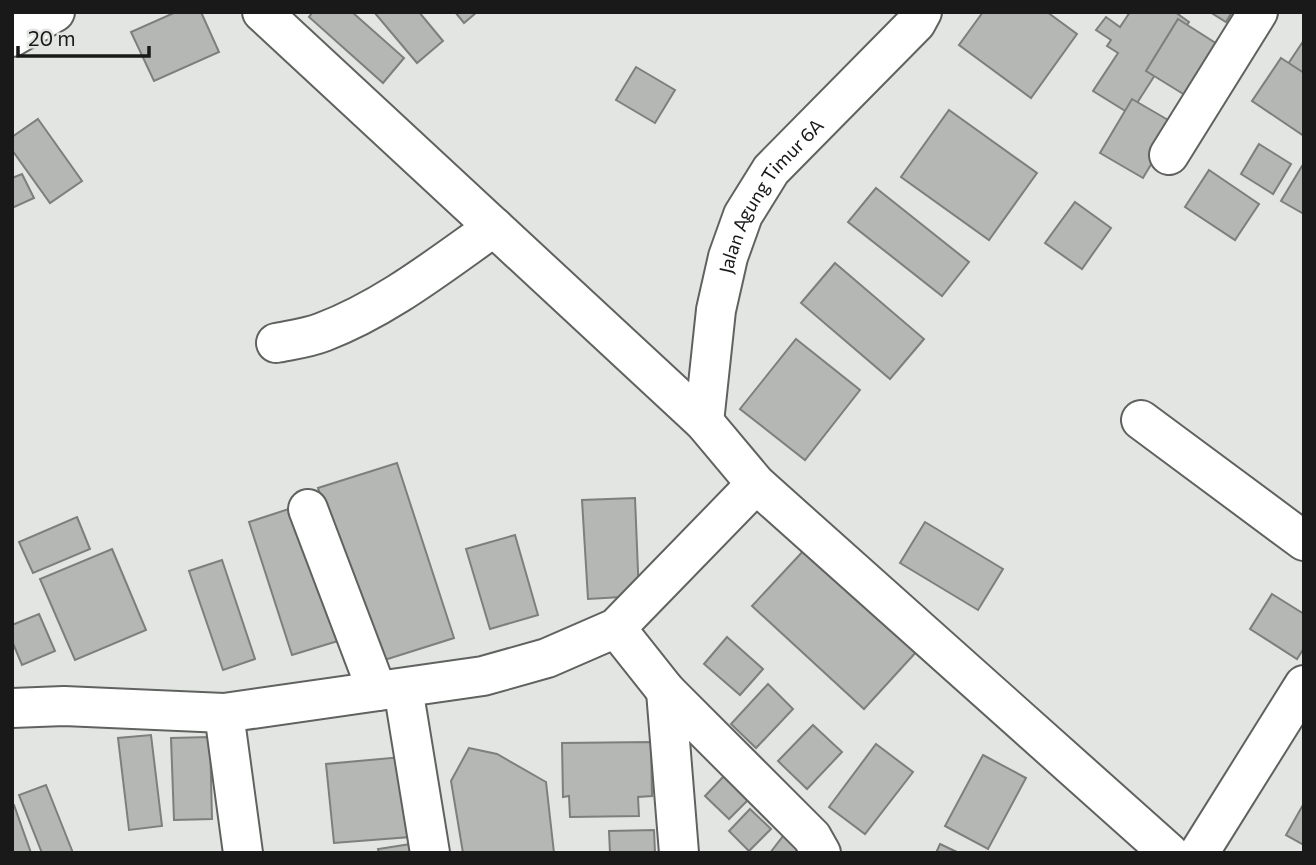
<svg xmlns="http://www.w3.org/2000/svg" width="1316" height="865" viewBox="0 0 1316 865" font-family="Commissioner,sans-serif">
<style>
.building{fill:#b5b7b5;stroke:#7d7f7c;stroke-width:2}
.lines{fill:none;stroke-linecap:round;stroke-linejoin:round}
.minor-casing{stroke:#606260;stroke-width:42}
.minor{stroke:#fff;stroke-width:38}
.labels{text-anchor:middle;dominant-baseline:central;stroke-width:5;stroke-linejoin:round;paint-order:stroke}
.street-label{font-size:19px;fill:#181918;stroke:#e2e5e2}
</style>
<rect width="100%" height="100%" fill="#e2e5e2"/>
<g class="building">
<path d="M176,12H201L219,52L154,81L131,32Z"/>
<path d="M313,12H352L404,58L383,83L309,17Z"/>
<path d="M374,12H419L443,41L417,63Z"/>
<path d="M455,12H477L464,23Z"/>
<path d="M983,12H1047L1077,34L1031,98L959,45Z"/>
<path d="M1130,12H1175L1189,22L1130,114L1093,91L1118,53L1107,46L1111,40L1096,30L1106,17L1120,27Z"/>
<path d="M1210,12H1232L1226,22Z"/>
<path d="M1178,19L1225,49L1193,100L1146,71Z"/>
<path d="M1304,40V79L1286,67Z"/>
<path d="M1281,58L1304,73V136L1252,101Z"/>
<path d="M636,67L675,90L655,123L616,100Z"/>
<path d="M1132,99L1175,124L1143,178L1100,153Z"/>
<path d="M949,110L1037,173L989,240L901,177Z"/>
<path d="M38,119L82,181L50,203L12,150V137Z"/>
<path d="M1259,144L1291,164L1273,194L1241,174Z"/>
<path d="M1302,166L1304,167V214L1281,201Z"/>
<path d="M1209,170L1259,204L1235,240L1185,207Z"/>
<path d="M22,174L34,198L12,208V178Z"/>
<path d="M876,188L969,262L942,296L848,222Z"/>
<path d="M1075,202L1111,228L1082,269L1045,243Z"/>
<path d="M835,263L924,339L890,379L801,303Z"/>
<path d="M796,339L860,390L805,460L740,409Z"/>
<path d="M397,463L454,638L375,663L318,488Z"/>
<path d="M635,498L639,596L588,599L582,500Z"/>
<path d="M298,506L341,640L292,655L249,522Z"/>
<path d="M77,517L90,549L33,573L19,542Z"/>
<path d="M925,522L1003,569L978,610L900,563Z"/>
<path d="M515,535L538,615L490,629L466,549Z"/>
<path d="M806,548L918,650L864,709L752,606Z"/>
<path d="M112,549L146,630L75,660L40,579Z"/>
<path d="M222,560L255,659L223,670L189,571Z"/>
<path d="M1272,594L1304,614V648L1297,659L1250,629Z"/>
<path d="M39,614L55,651L22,665L12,641V625Z"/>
<path d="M727,637L763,669L740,695L704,664Z"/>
<path d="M768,684L793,709L756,748L731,724Z"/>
<path d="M813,725L842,752L807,789L778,761Z"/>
<path d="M151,735L162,826L129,830L118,738Z"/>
<path d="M210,737L212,819L174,820L171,738Z"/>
<path d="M651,742L652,796L638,797L639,816L570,817L569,796L563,797L562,743Z"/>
<path d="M876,744L913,772L865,834L829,807Z"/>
<path d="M469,748L497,754L546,782L554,853H463L451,781Z"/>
<path d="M983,755L1026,778L988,849L945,826Z"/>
<path d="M402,757L410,837L334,843L326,764Z"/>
<path d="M724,776L748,800L729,819L705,796Z"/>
<path d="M46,785L73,853H42L19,795Z"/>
<path d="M1304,803V845L1286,835Z"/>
<path d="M12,805H14L31,853H12Z"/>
<path d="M750,809L771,829L749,851L729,831Z"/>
<path d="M790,827L806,842L798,853H770Z"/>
<path d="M654,830L655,853H610L609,831Z"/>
<path d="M411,844L413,853H379L378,849Z"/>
<path d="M940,844L959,853H936Z"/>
</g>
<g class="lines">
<g class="minor-casing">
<g id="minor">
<path d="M262,12L704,422L756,484L1169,853"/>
<path d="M12,37L55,12"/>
<path d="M1169,155L1258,12"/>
<path d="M276,343C291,340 308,338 323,332C386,308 440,265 494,227"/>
<path d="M1141,420L1304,541"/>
<path id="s1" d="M704,422L716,310L728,257L743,215L771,170L916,23L922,12"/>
<path d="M308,509L377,691"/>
<path d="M616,628L666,691L812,837L821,853"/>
<path d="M403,688L430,853"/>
<path d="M666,691L679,853"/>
<path d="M12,708L64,706L224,713L483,676L547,658L616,628L756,484"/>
<path d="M224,713L243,853"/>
<path d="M1199,853L1304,685"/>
</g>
</g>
<use href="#minor" class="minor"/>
</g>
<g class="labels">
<g class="street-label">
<text stroke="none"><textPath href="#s1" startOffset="242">Jalan Agung Timur 6A</textPath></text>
</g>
</g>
<rect width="1316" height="865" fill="none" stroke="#181918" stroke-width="28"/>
<path d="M18 46v10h131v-10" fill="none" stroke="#181918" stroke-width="3.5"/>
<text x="28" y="46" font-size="21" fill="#181918" stroke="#e2e5e2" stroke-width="5" paint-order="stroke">20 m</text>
</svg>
